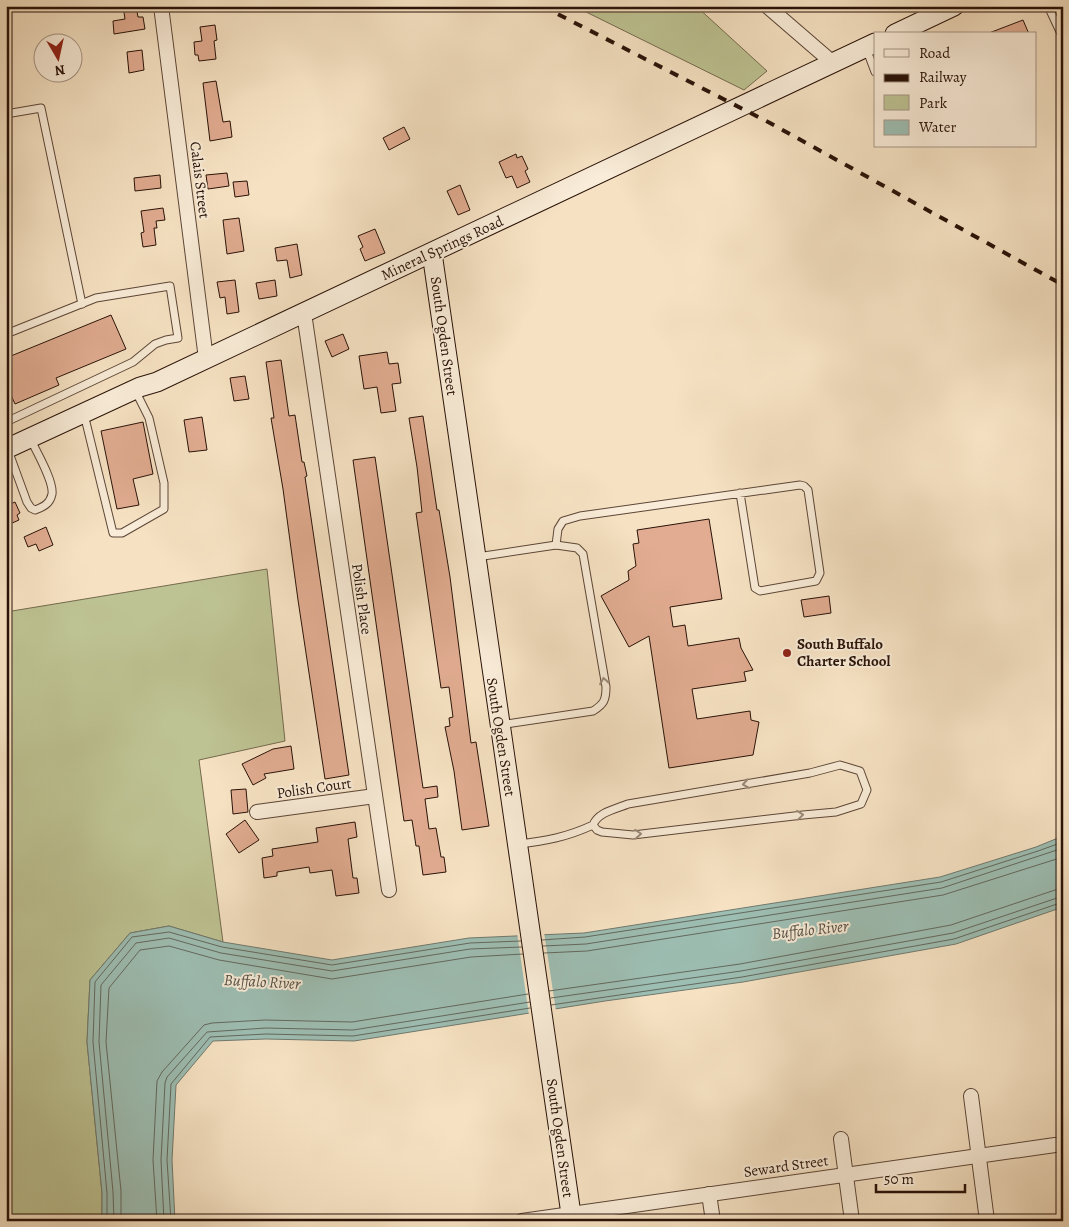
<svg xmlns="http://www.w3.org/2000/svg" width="1069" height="1227" viewBox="0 0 1069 1227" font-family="Alegreya,serif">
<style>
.green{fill:#bec393;stroke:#746a4e}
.water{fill:#9dbeb3;stroke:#6f796f}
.pier{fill:#f6e2c3}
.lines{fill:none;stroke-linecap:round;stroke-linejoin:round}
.shore{stroke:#63685e;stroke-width:1}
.building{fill:#e1ac91;stroke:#291208}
.lane-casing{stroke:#5c4637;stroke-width:9}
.street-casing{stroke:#5c4637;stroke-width:16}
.secondary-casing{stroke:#291208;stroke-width:21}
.lane{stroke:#f9ecd8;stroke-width:7}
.street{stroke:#f9ecd8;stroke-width:14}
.secondary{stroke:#f9ecd8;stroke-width:19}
.rail{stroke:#291208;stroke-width:4;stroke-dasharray:9 9;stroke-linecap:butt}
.oneway{stroke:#9b8a7a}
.poi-dot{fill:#8f2418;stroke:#f9ecd8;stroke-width:2}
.labels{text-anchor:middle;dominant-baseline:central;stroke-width:4;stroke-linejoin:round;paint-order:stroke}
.street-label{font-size:15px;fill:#291208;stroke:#f9ecd8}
.poi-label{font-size:15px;font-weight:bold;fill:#291208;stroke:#f9ecd8;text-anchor:start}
.water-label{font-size:16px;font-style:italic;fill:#524e44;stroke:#f9ecd8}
</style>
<rect width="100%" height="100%" fill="#f6e2c3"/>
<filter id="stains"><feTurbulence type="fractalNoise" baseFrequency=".004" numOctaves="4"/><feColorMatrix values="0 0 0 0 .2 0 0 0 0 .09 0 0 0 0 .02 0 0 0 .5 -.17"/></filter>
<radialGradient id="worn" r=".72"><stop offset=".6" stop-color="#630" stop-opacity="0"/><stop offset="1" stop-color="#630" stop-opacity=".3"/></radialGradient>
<g class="green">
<path d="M574,6H696L767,71L744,90Z"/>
<path d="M267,569L285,741L199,760L223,942L169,926L130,933L90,980L87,1042L102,1193V1221H6V612Z"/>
</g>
<path class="water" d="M1063,836V907L956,944L743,982L605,1001L354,1041L266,1039L213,1041L176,1085L172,1160L175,1221H102V1193L87,1042L90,980L130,933L169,926L223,942L332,960L469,938L584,933L940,877L1036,847Z"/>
<path class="pier" d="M544,932L556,1011L529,1015L517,933Z"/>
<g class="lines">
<g class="shore">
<path d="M542,940L585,937L941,882L1038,851L1063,842"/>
<path d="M543,946L586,944L942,888L1063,848"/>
<path d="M544,953L587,951L943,895L1063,857"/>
<path d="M549,991L740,964L951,925L1055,890L1063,889"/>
<path d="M551,998L741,971L953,933L1063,896"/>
<path d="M551,1005L742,977L954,939L1063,902"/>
<path d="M107,1221V1193L93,1042L95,982L132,937L169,932L222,947L332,965L470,943L521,941"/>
<path d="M114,1221L113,1192L99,1042L101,985L136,943L169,938L221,953L332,971L470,949L522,947"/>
<path d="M121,1221V1191L106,1042L109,988L140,950L169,946L219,960L332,979L471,957L523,954"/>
<path d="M157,1221L153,1160L157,1081L162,1072L204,1025L212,1023L265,1020L352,1022L528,994"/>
<path d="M164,1221L161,1160L165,1083L167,1077L207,1032L266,1028L353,1030L530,1002"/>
<path d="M171,1221L167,1160L171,1084L210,1037L266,1034L353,1036L530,1008"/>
</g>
</g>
<g class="building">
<path d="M123,6H136L138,17H143L145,29L114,34L113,21L125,19Z"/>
<path d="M1023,20L1029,34H990L989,33Z"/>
<path d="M215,25L217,40L214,41L216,59L199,61L198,55H195L194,42L202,41L200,27Z"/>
<path d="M142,50L144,70L129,73L127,52Z"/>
<path d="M216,81L223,122L230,121L232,137L210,141L203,83Z"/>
<path d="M404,127L410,139L389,150L383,138Z"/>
<path d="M516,154L517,158L522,156L528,169L525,171L530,182L517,188L512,176L506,178L499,162Z"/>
<path d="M227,173L229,186L208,189L206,175Z"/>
<path d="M160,175L161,188L135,191L134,178Z"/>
<path d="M247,181L249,195L235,197L233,182Z"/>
<path d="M460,185L470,210L458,215L447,191Z"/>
<path d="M163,208L165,220L156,221L157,228H154L156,245L143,247L141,233L144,232L141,211Z"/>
<path d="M239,218L244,251L227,254L223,220Z"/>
<path d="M375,229L385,253L365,261L360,249L363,247L358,236Z"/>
<path d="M297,244L302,275L290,278L287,260L277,261L275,248Z"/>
<path d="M235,280L239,312L227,314L225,297L220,298L217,282Z"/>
<path d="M275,280L277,296L259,299L256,283Z"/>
<path d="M111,315L126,349L56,378L59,385L15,404L6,384V358Z"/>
<path d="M343,334L349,349L332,357L325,341Z"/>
<path d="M387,352L389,364L398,363L401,383L392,384L396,411L381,413L377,387L364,389L359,356Z"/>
<path d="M281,360L289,416L295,415L302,462H304L307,476L305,477L349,775L325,779L298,600L283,489L271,418H274L266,362Z"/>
<path d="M245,376L249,399L234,401L230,378Z"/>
<path d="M423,416L437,510H439L450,577L471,743L476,742L489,826L462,830L454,771L445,727L450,726L449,718L453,717L449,687L441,688L416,513L422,512L417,467L409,418Z"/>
<path d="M202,417L207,450L189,452L184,420Z"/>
<path d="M143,422L153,474L133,479L139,505L117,509L101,431Z"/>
<path d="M375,457L423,788L437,786L438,797L425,799L429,829L436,828L441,857H444L446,872L423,875L419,846H416L412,820L404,821L353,460Z"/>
<path d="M15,502L20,513L17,515L19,520L10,524L6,514V506Z"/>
<path d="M709,519L722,599L670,607L673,627L685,625L688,646L739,638L741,648L753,670L744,672L746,681L692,689L697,719L750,711L751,720L759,722L753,755L669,768L649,636L629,647L601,596L629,580L628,571L636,566L633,544L639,543L637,530Z"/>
<path d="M46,527L53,545L39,551L36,544L28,547L24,537Z"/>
<path d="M829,596L831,613L804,617L801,600Z"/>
<path d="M291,746L294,769L264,774L266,778L253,785L242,764L273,749Z"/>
<path d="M246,789L248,812L233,814L231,790Z"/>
<path d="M245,820L259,840L239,853L226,834Z"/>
<path d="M355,822L357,837L348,839L353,878H357L359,893L336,896L332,870L310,873L309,867L277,872V876L264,878L262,858L273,856L272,849L318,842L316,828Z"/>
</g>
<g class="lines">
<g class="lane-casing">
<g id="lane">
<path d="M1048,6L1063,38"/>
<path d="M866,48L875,72"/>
<path d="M6,114L41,108L82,304"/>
<path d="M6,334L96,298L170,286L178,338L166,340L155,344L133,362L6,422"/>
<path d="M84,414L113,533H122L164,509V483L149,418L135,390"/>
<path d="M8,450L27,502L31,508L35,510C43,507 50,504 52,494C54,481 36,451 30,438"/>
<path d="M556,545L558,529L563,521L580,516L800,485L804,486L808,490L820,573L816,581L760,591L755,588L740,493"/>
<path d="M477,557L556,545L577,548L583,554L606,687C606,700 604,704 593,711L500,725"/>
<path d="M518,844C546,841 567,837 593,825C598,812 616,809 628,804L810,773L840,765L860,771L867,790L861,804L836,812L803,815L633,835L602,832L597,830L593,825"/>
</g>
</g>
<g class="street-casing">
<g id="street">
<path d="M161,6L206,359"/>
<path d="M767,6L833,63"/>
<path d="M304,313L389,890"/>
<path d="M257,812L375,796"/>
<path d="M971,1096L987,1221"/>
<path d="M841,1139L852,1221"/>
<path d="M709,1194L713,1221"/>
<path d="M522,1221L1055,1145"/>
</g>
</g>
<g class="secondary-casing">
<g id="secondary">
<path d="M895,34L954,6"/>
<path d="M432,253L572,1221"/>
<path d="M6,449L140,387L157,382L875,43"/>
</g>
</g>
<use href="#lane" class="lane"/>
<use href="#street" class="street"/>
<use href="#secondary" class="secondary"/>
<path class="rail" d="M542,6L770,123L1063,285"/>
</g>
<defs><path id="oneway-chevron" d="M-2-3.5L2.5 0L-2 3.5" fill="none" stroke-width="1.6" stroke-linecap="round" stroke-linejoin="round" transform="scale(1.25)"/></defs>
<g class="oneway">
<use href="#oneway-chevron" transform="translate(604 681) rotate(-99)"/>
<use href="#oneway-chevron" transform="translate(746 784) rotate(170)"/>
<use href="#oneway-chevron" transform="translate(800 815) rotate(-6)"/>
<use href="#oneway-chevron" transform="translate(638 834) rotate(-4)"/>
</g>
<circle class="poi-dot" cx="787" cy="653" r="5"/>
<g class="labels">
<g class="street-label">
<text transform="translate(200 180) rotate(83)">Calais Street</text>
<text transform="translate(442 248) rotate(-25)">Mineral Springs Road</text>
<text transform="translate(444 336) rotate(82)">South Ogden Street</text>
<text transform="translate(362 599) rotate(82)">Polish Place</text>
<text transform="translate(501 737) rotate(81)">South Ogden Street</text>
<text transform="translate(314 788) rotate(-8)">Polish Court</text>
<text transform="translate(560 1138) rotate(82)">South Ogden Street</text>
<text transform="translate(786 1166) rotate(-8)">Seward Street</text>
</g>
<g class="poi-label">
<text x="797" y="644">South Buffalo<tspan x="797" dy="17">Charter School</tspan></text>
</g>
<g class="water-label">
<text transform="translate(810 930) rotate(-6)">Buffalo River</text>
<text transform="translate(262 982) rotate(3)">Buffalo River</text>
</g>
</g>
<rect width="1069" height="1227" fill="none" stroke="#f6e2c3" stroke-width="25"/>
<rect x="8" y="8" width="1054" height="1212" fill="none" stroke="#291208" stroke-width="2.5"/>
<rect x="12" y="12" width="1044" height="1202" fill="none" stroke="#291208"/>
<rect x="874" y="32" width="162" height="115" fill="#f9ecd8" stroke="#a69585"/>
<rect x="884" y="49" width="25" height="8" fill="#f9ecd8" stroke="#a69585"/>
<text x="919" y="58" font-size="15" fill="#291208">Road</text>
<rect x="884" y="74" width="25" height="8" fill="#291208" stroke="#a69585"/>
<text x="919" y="82" font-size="15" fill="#291208">Railway</text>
<rect x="884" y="95" width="25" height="15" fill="#bec393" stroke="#a69585"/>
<text x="919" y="108" font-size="15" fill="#291208">Park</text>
<rect x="884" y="120" width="25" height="15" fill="#9dbeb3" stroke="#a69585"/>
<text x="919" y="132" font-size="15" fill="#291208">Water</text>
<g transform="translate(58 58) rotate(171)"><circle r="24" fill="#f9ecd8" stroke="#a69585"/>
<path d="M0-4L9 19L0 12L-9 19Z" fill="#8f2418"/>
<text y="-8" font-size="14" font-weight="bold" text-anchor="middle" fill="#291208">N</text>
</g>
<path d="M876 1184v8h89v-8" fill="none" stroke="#291208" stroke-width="2.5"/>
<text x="884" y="1184" font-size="15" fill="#291208" stroke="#f9ecd8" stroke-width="4" paint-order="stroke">50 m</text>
<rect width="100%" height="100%" filter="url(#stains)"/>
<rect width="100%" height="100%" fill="url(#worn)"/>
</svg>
